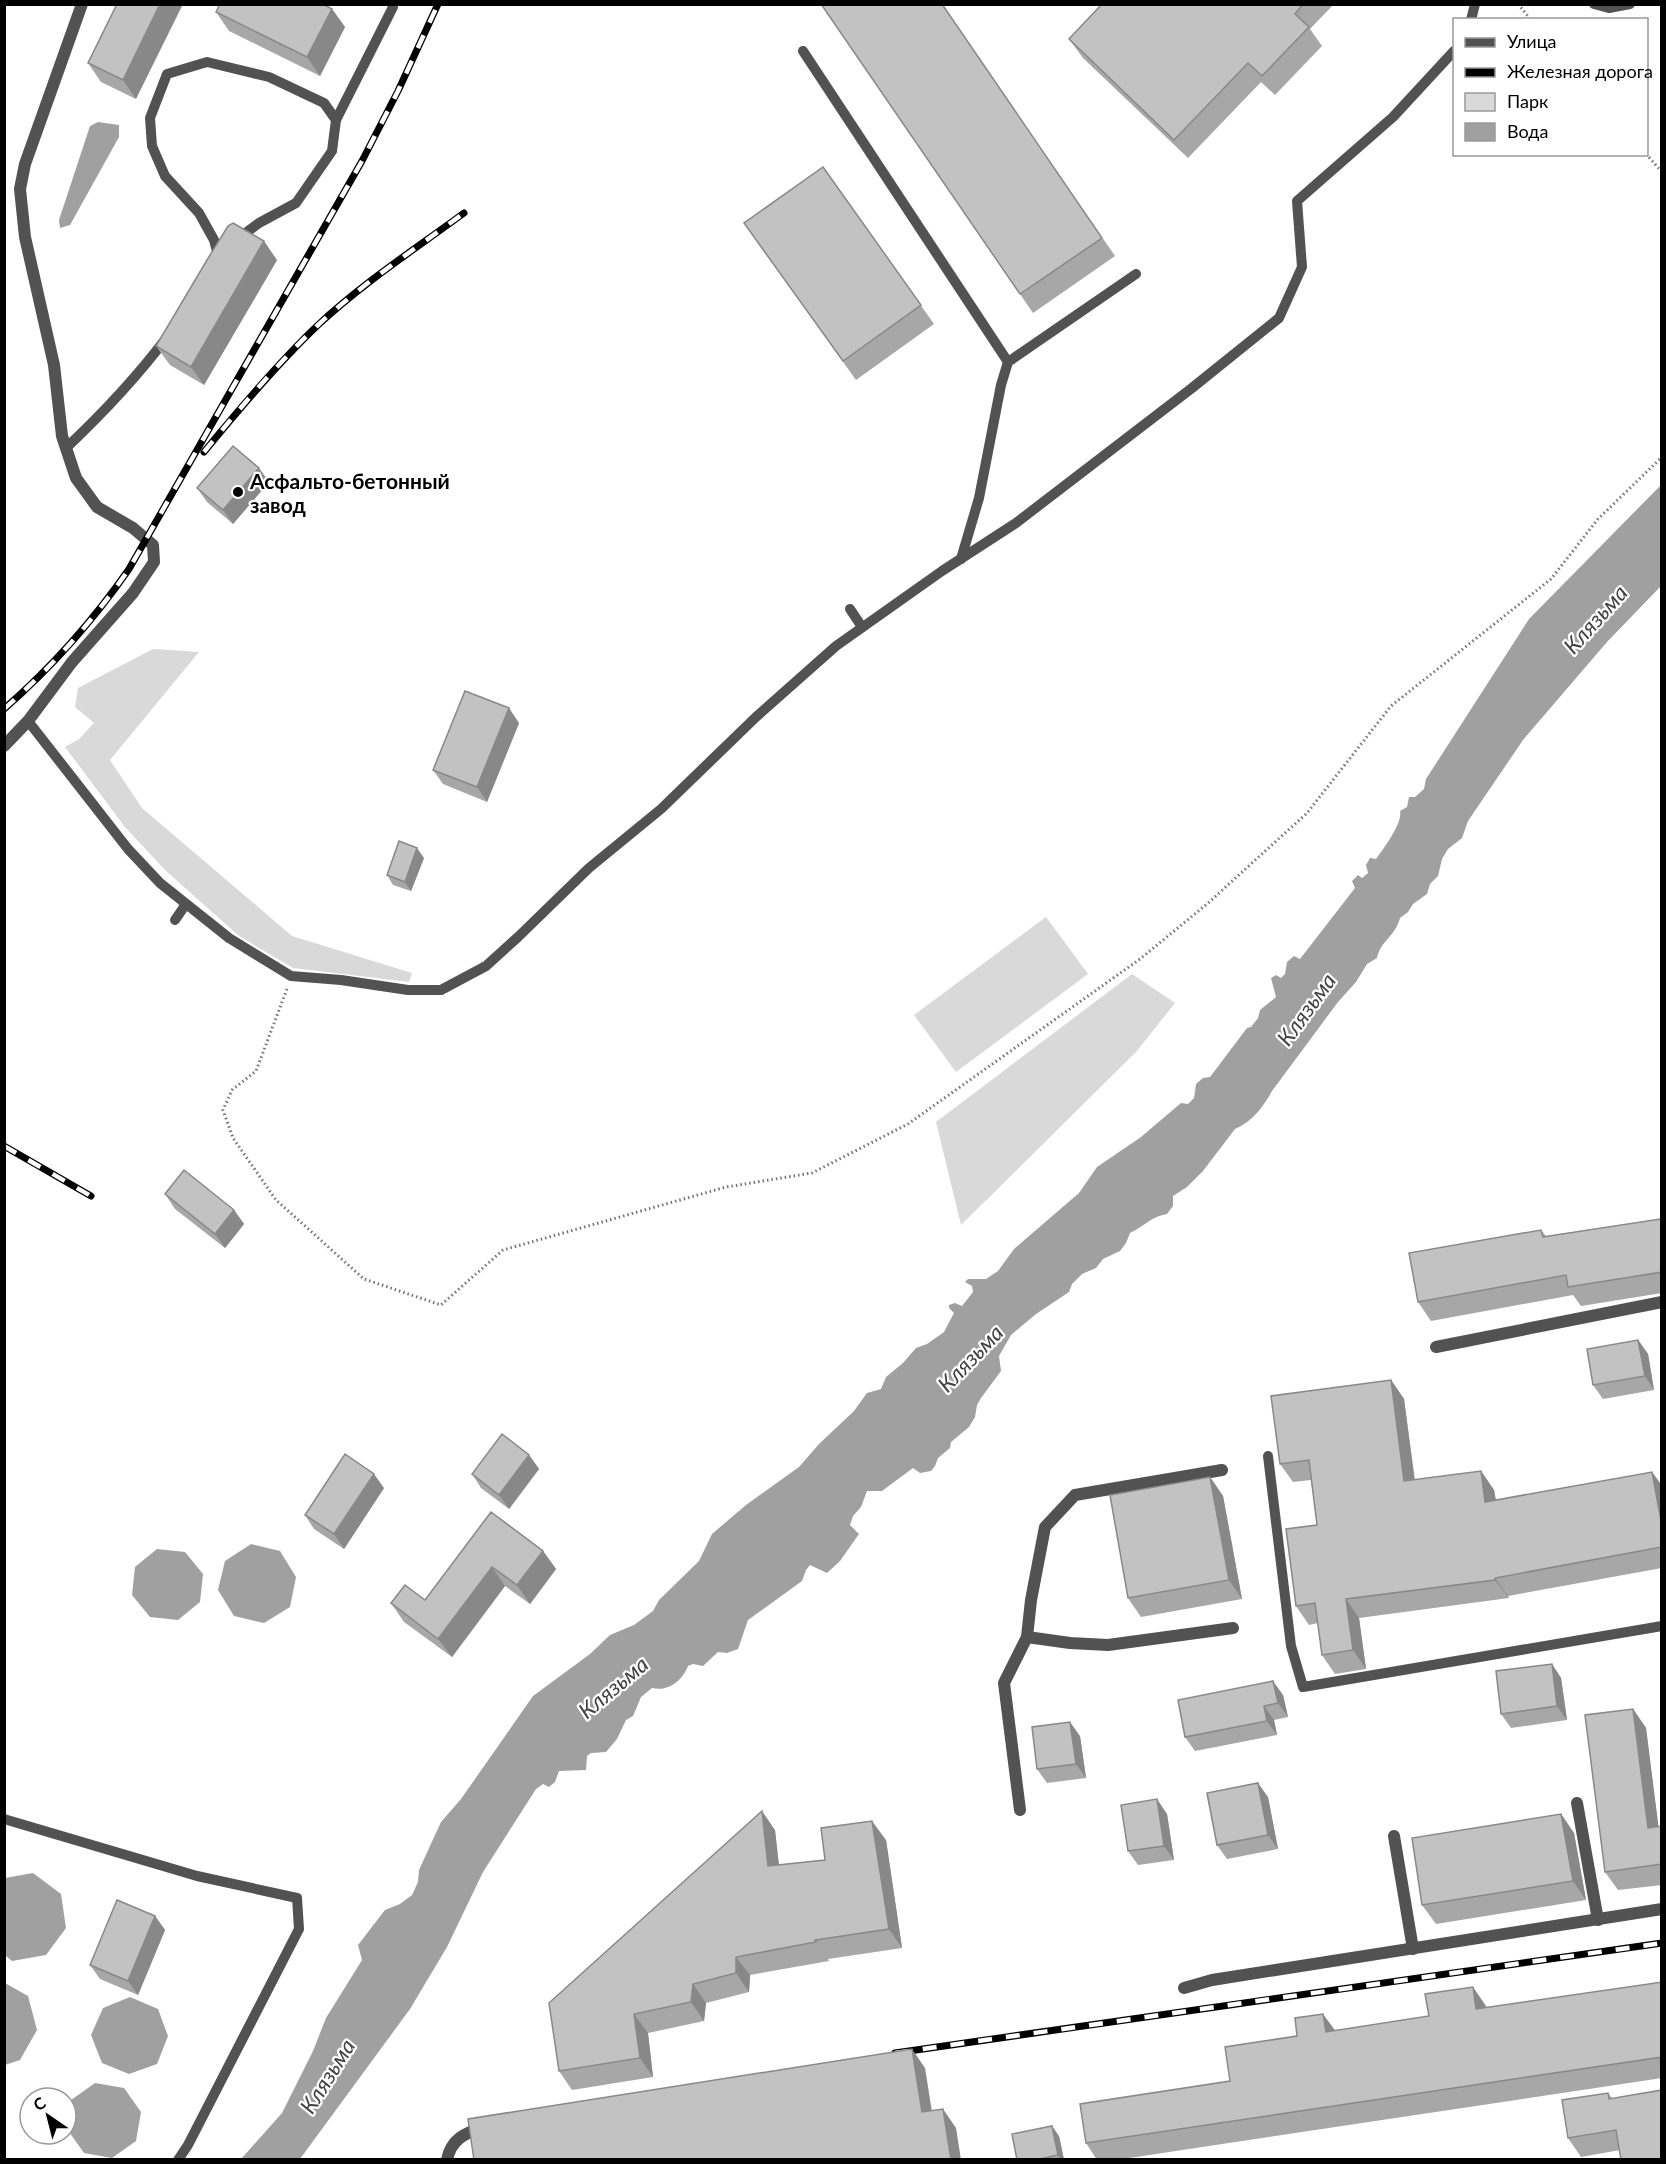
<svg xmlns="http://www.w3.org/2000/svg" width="1666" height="2164" viewBox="0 0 1666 2164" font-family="Lato,sans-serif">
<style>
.green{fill:#d9d9d9}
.water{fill:#a0a0a0}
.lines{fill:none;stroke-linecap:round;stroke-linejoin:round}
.path{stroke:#747474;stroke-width:3;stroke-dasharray:1.5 3;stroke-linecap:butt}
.lane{stroke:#525252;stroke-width:10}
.street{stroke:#525252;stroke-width:12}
.rail-casing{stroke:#000;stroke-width:7}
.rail{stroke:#fff;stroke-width:4.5;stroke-dasharray:14;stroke-linecap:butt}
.wall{fill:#a7a7a7}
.shaded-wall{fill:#888}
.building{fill:#c2c2c2;stroke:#888;stroke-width:1.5}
.poi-dot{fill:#000;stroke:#fff;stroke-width:2}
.labels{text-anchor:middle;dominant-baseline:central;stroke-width:4.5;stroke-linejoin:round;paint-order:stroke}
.poi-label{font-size:21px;font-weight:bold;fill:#000;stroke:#fff;text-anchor:start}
.water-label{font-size:22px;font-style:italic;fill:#414141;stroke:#fff}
</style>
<rect width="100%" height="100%" fill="#fff"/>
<g class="green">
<path d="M153,649L199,652L110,760L142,808L292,936L412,973L409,982L293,968L239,936L165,870L125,827L65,747L79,739L94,723L75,707L78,688Z"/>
<path d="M1046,917L1088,974L956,1072L914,1015Z"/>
<path d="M1132,974L1175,1003L1136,1052L961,1225L936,1122Z"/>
</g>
<g class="water">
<path d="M98,122L119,125V137L70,225L60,228L59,220L90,126Z"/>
<path d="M1661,485V586L1607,642L1523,740L1468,821L1462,838L1448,849L1442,859L1438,876L1430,884L1427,894L1413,904L1408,912L1400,918C1395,937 1381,940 1377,958L1367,964L1356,982L1338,1002L1272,1091C1263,1107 1253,1121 1235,1129L1203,1171L1187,1187L1173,1196V1206L1167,1214C1152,1216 1143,1227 1130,1233L1126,1243L1120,1251L1103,1259L1096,1268L1082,1274L1072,1284L1069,1292L1036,1314L1011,1335L999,1356L1001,1371L981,1398L977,1405L975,1417L969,1427L951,1442L950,1448L938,1458L935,1466L931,1471L920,1473L913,1468L882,1491H867L861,1507L853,1516L850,1525L859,1534L840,1561L827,1573L810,1565L806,1570L802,1581L748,1620L738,1649L727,1653L718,1652L703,1666L693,1664L688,1666C682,1681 668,1692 652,1688L641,1697L633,1716L626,1720L617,1739L606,1752L591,1753L587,1756L586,1770L559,1771L555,1782L549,1787L543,1784L536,1789L483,1872L447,1947L410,2009L300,2159H241L282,2113L313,2051L326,2018L362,1960L358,1945L385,1910L400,1904L412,1895L418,1882L419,1870L441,1822L461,1799L533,1696L590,1654L610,1635L634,1625L653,1611L659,1600L699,1561L712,1534L746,1505L799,1467L819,1444L854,1411L867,1393L881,1389L886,1377L903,1363L916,1348L927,1344L944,1332L954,1313L949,1308V1305L955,1303L962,1306L973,1292L972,1286L965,1282L968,1279H986L998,1271L1014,1249L1079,1193L1097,1167L1141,1137L1181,1103L1188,1104L1194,1098L1196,1084L1203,1078L1210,1077L1247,1028L1251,1027L1258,1018L1260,1010L1276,997L1271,978L1276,975L1281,978L1285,974L1287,962L1294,956L1300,959L1355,888L1352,881L1358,875L1362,878L1368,873L1366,865L1370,858L1376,859C1383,849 1403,823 1400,811L1407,807L1409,797H1415L1424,789L1426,779L1529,619Z"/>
<path d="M251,1544L280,1551L296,1577L290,1607L264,1623L234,1616L218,1590L225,1561Z"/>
<path d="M157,1549L185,1552L203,1574L200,1602L178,1620L150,1617L132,1595L135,1567Z"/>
<path d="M33,1873L61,1894L66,1928L46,1955L12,1961L5,1955V1878Z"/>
<path d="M5,1983L28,1996L37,2030L20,2060L5,2065Z"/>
<path d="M130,1997L158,2009L168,2036L157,2064L129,2074L102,2063L91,2035L103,2008Z"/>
<path d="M95,2083L124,2088L141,2112L136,2141L112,2158L84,2153L67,2129L71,2100Z"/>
</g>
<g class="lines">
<g class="path">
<path d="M1518,4L1531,20"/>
<path d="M1646,154L1662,172"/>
<path d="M287,989L256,1071L232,1090L223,1110L233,1138L276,1200L364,1279L441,1305L503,1250L726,1187L812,1173L908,1124L1140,959L1207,904L1307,813L1391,706L1551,579L1598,519L1662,457"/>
</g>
<g class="lane">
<path d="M1594,4L1609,8L1630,4"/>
<path d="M1471,20L1475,4"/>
<path d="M803,51L1008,362"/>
<path d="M336,120L393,7"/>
<path d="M219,259L214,240L199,213L165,176L152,146L150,118L167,74L207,62L269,77L324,103L336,120L332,151L296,203L259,223L236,240"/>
<path d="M66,448C102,414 137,377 167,337"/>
<path d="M961,559L979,498L1001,385L1008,362L1136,274"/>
<path d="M850,609L862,627"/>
<path d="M28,721L128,849L160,883L229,938L291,976L341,980L408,990H441L486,966L518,937L589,868L661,809L756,717L836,646L942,571L1016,523L1192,388L1279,318L1302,267L1297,201L1393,117L1454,51"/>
<path d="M175,920L186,904"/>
<path d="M1268,1456L1291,1646L1303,1687L1662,1626"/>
<path d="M4,1819L197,1876L297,1898L299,1929L188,2145L178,2160"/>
</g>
<g class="street">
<path d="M4,746L28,721L72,662L133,593L154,562L153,545L133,528L97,507L76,478L62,436L54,365L25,237L20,189L25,164L82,4"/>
<path d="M1436,1347L1662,1302"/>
<path d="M1027,1637L1070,1643L1108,1645L1233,1628"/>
<path d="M1577,1803L1598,1920"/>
<path d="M1020,1810L1004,1683L1027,1637L1031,1600L1045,1527L1075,1495L1222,1470"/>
<path d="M1394,1836L1413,1949"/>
<path d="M1184,1988L1212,1980L1662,1909"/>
<path d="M447,2160C451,2139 465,2133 484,2127"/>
</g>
<g class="rail-casing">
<g id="rail">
<path d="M204,452C240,408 277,364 318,325C363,283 415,249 464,213"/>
<path d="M4,709C52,667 93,621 129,569L362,161L398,91L438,4"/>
<path d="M4,1146L91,1196"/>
<path d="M895,2053L1662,1943"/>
</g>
</g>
<use href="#rail" class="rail"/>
</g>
<g class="wall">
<path d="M117,4L136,99L101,82L88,63Z"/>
<path d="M821,4H942L1115,256L1033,313Z"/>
<path d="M1102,4H1334L1310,29L1322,46L1275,95L1261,82L1188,158L1083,58L1069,39Z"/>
<path d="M332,9L345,27L320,76L229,31L216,12Z"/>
<path d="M823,167L934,324L856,380L744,223Z"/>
<path d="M277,260L204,385L170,365L156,346Z"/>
<path d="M269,482L233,524L207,502L197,488Z"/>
<path d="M519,723L487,802L443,784L433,770Z"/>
<path d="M424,858L411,891L393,885L387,875Z"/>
<path d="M165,1194L234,1210L244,1224L225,1248L175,1209Z"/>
<path d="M1660,1219L1662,1220V1293L1581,1306L1573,1295L1431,1321L1418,1302L1541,1230L1546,1236Z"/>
<path d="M1638,1340L1648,1354L1654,1390L1603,1399L1593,1385Z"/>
<path d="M1391,1380L1404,1399L1415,1480L1481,1471L1494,1490L1496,1500L1652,1472L1662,1486V1568L1508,1596L1509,1598L1359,1618L1366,1669L1335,1674L1322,1655L1318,1623L1309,1625L1296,1606L1317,1525L1311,1480L1293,1482L1280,1464Z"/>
<path d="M529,1455L539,1469L509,1509L481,1488L472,1474Z"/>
<path d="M1210,1477L1223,1496L1242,1599L1141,1617L1128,1598Z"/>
<path d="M384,1488L344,1549L314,1529L305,1515Z"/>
<path d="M491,1512L543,1551L556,1569L530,1604L505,1586L452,1657L404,1622L391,1603L425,1600Z"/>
<path d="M1552,1664L1561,1678L1567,1720L1511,1728L1501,1714Z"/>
<path d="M1283,1695L1288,1717L1274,1720L1277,1735L1195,1751L1185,1737Z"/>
<path d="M1633,1709L1646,1728L1658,1826H1662V1885L1618,1890L1605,1872Z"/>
<path d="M1080,1736L1086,1778L1047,1783L1037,1769Z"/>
<path d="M1268,1797L1278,1849L1227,1859L1217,1845Z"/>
<path d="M1167,1814L1174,1860L1138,1865L1128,1851Z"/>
<path d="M1561,1814L1574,1833L1586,1900L1436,1924L1422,1905Z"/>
<path d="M775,1830L779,1865L825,1860L886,1840L902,1948L828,1959L829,1961L750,1975L749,1992L706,2003L704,2021L648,2033L653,2077L572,2090L559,2071Z"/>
<path d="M155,1916L165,1930L138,1995L100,1979L90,1965Z"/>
<path d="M1662,1982V2078L1116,2160H1097L1086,2143L1230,2081L1297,2036L1429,2016L1486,2006V2008Z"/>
<path d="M1608,2093L1612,2098L1620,2150L1581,2157L1568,2138Z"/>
<path d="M1059,2136L1064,2160H1017Z"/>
</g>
<g class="shaded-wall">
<path d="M160,4H183L136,99L123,80Z"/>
<path d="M332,9L345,27L320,76L307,57Z"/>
<path d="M264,241L277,260L204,385L191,367Z"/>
<path d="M259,468L269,482L233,524L223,510Z"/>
<path d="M509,708L519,723L487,802L477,787Z"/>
<path d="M417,848L424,858L411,891L405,882Z"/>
<path d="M234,1210L244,1224L225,1248L215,1234Z"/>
<path d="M1638,1340L1648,1354L1654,1390L1645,1376Z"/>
<path d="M1391,1380L1404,1399L1417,1500L1404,1481Z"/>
<path d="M529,1455L539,1469L509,1509L499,1495Z"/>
<path d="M1481,1471L1494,1490L1499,1521L1485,1502Z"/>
<path d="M1652,1472L1662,1486V1526Z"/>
<path d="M374,1474L384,1488L344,1549L334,1534Z"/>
<path d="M1210,1477L1223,1496L1242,1599L1229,1580Z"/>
<path d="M543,1551L556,1569L530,1604L517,1585Z"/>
<path d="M492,1567L505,1586L452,1657L438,1639Z"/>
<path d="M1495,1578L1508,1596L1509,1598L1495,1580Z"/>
<path d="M1346,1599L1359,1618L1366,1669L1353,1650Z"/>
<path d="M1552,1664L1561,1678L1567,1720L1557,1706Z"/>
<path d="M1273,1681L1283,1695L1288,1717L1278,1703Z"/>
<path d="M1264,1706L1274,1720L1277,1735L1267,1721Z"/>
<path d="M1633,1709L1646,1728L1661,1846L1648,1828Z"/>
<path d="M1070,1722L1080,1736L1086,1778L1076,1764Z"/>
<path d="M1258,1783L1268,1797L1278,1849L1268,1835Z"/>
<path d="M1157,1799L1167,1814L1174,1860L1164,1846Z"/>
<path d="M762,1811L775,1830L781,1885L768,1866Z"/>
<path d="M1561,1814L1574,1833L1586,1900L1573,1881Z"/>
<path d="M872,1821L886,1840L902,1948L889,1929Z"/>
<path d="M155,1916L165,1930L138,1995L128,1981Z"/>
<path d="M736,1957L750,1975L749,1992L736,1973Z"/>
<path d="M693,1984L706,2003L704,2021L691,2002Z"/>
<path d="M1473,1987L1486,2006L1489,2028L1476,2009Z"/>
<path d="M634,2014L648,2033L653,2077L640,2058Z"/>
<path d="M1323,2014L1337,2033L1326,2032Z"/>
<path d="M912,2049L925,2068L935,2131L922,2112Z"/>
<path d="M943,2109L956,2128L961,2160H951Z"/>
<path d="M1052,2126L1059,2136L1064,2160H1061L1058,2155Z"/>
</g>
<g class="building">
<path d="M117,4H160L123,80L88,63Z"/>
<path d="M220,4H323L332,9L307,57L216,12Z"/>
<path d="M821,4H942L1102,238L1020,294Z"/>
<path d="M1102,4H1303L1295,14L1309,27L1262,76L1248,63L1174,140L1069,39Z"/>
<path d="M823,167L921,305L843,361L744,223Z"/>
<path d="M233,223L264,241L191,367L156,346L207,260L228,226Z"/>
<path d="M233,446L259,468L223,510L197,488Z"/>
<path d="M465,691L509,708L477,787L433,770Z"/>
<path d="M399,841L417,848L405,882L387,875Z"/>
<path d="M184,1170L234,1210L215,1234L165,1194Z"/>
<path d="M1660,1219L1662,1226V1272L1568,1287L1566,1275L1418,1302L1409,1253L1541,1230L1543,1237Z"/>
<path d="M1638,1340L1645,1376L1593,1385L1587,1349Z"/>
<path d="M1391,1380L1404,1481L1481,1471L1485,1502L1652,1472L1662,1526V1547L1495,1578V1580L1346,1599L1353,1650L1322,1655L1315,1603L1296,1606L1286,1529L1317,1525L1309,1460L1280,1464L1271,1396Z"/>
<path d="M502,1434L529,1455L499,1495L472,1474Z"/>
<path d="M345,1454L374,1474L334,1534L305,1515Z"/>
<path d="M1210,1477L1229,1580L1128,1598L1110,1495Z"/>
<path d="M491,1512L543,1551L517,1585L492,1567L438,1639L391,1603L405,1585L425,1600Z"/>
<path d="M1552,1664L1557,1706L1501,1714L1496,1671Z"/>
<path d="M1273,1681L1278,1703L1264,1706L1267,1721L1185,1737L1178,1700Z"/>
<path d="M1633,1709L1648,1828L1662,1826V1864L1605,1872L1585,1715Z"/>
<path d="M1070,1722L1076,1764L1037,1769L1032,1727Z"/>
<path d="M1258,1783L1268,1835L1217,1845L1207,1793Z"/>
<path d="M1157,1799L1164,1846L1128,1851L1121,1805Z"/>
<path d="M762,1811L768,1866L825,1860L821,1828L872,1821L889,1929L815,1940L816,1942L736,1957V1973L693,1984L691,2002L634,2014L640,2058L559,2071L549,2003Z"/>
<path d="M1561,1814L1573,1881L1422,1905L1412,1838Z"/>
<path d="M117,1900L155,1916L128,1981L90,1965Z"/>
<path d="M1662,1982V2057L1086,2143L1080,2104L1230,2081L1225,2047L1297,2036L1295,2018L1323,2014L1326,2032L1429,2016L1425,1994L1473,1987L1476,2009Z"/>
<path d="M912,2049L922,2112L943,2109L951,2160H474L468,2119Z"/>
<path d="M1662,2090V2160H1621L1616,2130L1568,2138L1562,2100L1608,2093L1609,2099Z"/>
<path d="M1052,2126L1058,2155L1035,2160H1017L1012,2134Z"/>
</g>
<circle class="poi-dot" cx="238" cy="492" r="6"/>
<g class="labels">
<g class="poi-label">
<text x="250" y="480">Асфальто-бетонный<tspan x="250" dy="24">завод</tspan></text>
</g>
<g class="water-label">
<text transform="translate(1595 619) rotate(-48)">Клязьма</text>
<text transform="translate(1306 1009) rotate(-54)">Клязьма</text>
<text transform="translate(970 1358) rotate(-46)">Клязьма</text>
<text transform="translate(613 1687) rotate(-40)">Клязьма</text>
<text transform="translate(327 2076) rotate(-58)">Клязьма</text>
</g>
</g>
<rect width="1666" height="2164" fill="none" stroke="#000000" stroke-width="12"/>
<rect x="1453" y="18" width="195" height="138" fill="#ffffff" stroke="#999999" stroke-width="1.5"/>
<rect x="1465" y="38" width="30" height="9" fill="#525252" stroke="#999999" stroke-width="1.5"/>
<text x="1507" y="48" font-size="18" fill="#000000">Улица</text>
<rect x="1465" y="68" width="30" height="9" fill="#000000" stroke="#999999" stroke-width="1.5"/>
<text x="1507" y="78" font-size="18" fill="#000000">Железная дорога</text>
<rect x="1465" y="93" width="30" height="18" fill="#d9d9d9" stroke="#999999" stroke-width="1.5"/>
<text x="1507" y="108" font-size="18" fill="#000000">Парк</text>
<rect x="1465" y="123" width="30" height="18" fill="#a0a0a0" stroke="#999999" stroke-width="1.5"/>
<text x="1507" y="138" font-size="18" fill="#000000">Вода</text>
<g transform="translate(48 2116) rotate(325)"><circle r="28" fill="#ffffff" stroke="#999999" stroke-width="1.5"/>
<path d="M0-4.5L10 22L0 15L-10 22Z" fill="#000000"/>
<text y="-9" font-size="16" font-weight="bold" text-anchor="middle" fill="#000000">С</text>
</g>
</svg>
